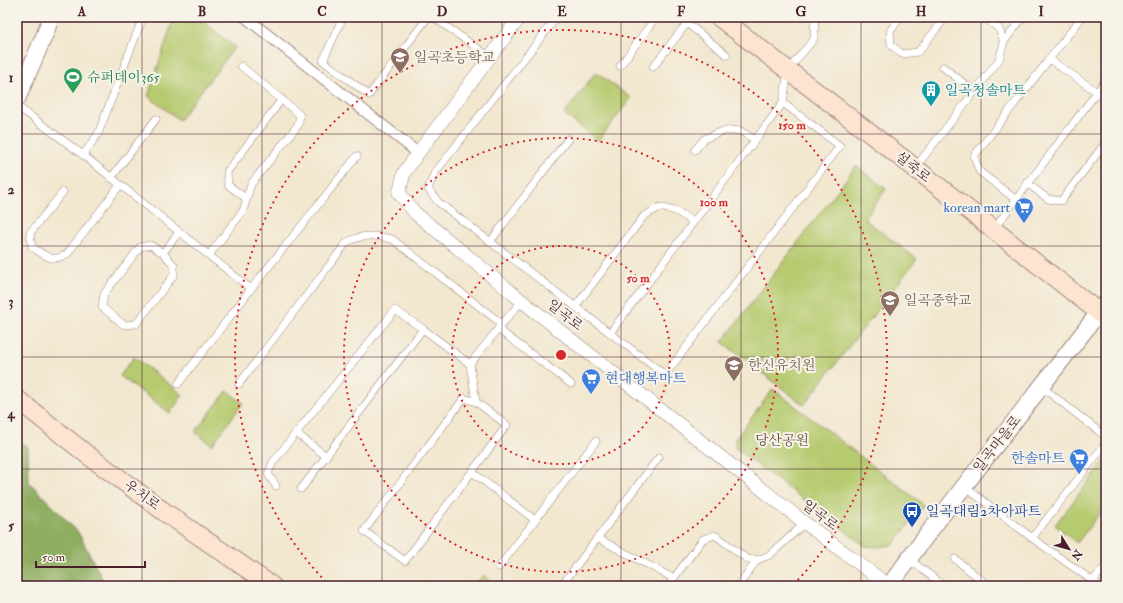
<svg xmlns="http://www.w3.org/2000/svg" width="1123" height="603" viewBox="0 0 1123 603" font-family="'IM FELL Double Pica','Noto Serif KR',serif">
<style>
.green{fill:#b6ca6f;stroke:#80744d}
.forest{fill:#90ae62;stroke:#6d6646}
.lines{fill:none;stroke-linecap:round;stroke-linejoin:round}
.service-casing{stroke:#9e837d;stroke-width:8}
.pedestrian-casing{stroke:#9e837d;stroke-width:12}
.minor-casing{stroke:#9e837d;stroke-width:14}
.tertiary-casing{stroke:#9e837d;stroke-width:18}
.secondary-casing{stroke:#9e837d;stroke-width:20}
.service{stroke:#fff;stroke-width:7}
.pedestrian{stroke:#fff;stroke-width:10}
.minor{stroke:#fff;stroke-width:13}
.tertiary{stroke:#fff;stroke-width:16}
.secondary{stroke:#fde4d1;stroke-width:18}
.grid{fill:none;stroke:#4a1f2b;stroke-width:1;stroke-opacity:0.55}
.ring{fill:none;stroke:#d62828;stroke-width:2;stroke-dasharray:2 4}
.labels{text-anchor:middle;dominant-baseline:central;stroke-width:4;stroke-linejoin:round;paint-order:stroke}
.education-label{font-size:14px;fill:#785e54;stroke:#f7f3e8;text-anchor:start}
.leisure-label{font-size:14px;fill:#27864d;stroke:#f7f3e8;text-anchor:start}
.culture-label{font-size:14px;fill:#0d838f;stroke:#f7f3e8;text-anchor:start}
.street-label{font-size:14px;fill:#4a1f2b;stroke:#f7f3e8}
.shop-label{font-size:14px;fill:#366cbe;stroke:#f7f3e8;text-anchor:end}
.park-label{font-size:14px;fill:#6a523f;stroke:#f7f3e8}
.transit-label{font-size:14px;fill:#164399;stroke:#f7f3e8;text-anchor:start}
.centre{fill:#d62828;stroke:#f7f3e8;stroke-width:2}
.ring-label{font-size:12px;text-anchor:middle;font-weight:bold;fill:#d62828;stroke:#f7f3e8;stroke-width:4;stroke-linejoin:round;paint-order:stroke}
.neatline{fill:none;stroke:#4a1f2b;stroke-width:1.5}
.grid-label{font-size:13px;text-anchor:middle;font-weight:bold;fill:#4a1f2b}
</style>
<rect width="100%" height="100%" fill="#f7f3e8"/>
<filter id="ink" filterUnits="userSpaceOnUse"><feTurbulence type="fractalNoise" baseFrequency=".025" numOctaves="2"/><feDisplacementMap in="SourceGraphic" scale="8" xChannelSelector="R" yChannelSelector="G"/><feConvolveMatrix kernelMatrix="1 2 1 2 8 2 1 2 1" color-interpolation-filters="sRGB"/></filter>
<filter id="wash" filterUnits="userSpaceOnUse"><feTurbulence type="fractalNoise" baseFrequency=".012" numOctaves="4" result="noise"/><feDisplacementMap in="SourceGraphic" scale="16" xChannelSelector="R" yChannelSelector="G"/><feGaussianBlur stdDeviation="0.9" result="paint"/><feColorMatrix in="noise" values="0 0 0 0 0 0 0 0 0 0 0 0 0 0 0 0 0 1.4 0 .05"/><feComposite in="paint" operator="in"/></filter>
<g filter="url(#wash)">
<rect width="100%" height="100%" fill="#f2e7cf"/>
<g class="green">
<path d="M174,17H197L235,47L179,120L148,96Z"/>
<path d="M596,72L631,98L598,141L564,114Z"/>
<path d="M856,166L886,189L864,219L917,259L804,405L722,342Z"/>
<path d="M134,357L183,395L170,413L120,376Z"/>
<path d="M773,389L924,505L893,545L878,547L865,546L735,448L736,438Z"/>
<path d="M227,391L243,403L212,445L195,432Z"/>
<path d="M1106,459V505L1077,543L1055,525Z"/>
<path d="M483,575L497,586H475Z"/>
</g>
<path class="forest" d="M17,439L28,447L29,482L78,532L106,586H17Z"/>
</g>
<g filter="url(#ink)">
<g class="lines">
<g class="service-casing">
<g id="service">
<path d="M343,17L323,61L369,95L428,17"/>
<path d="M433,17L490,57"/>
<path d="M557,17L434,174L428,189L438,202L610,333"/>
<path d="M679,17L727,55"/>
<path d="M900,17L890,31L891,45L902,54L918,52L946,17"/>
<path d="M1004,42L1023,17"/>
<path d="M1049,59L1097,92"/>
<path d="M620,66L656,17"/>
<path d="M653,67L687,23"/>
<path d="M943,67L975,92"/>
<path d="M783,103L840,146L665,375L610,333L783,103L788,70L814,39L815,17"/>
<path d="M17,106L83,155L251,289"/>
<path d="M695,150L704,139L723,131L739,130L755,140"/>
<path d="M83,155L98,134L143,17"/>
<path d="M915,168L999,60L1004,42L999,29L984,17"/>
<path d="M111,178L156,119"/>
<path d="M1027,183L1048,199L1061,201L1106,142"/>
<path d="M63,192L30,233L32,247C46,256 51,263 67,254L120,185"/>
<path d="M247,199L228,185L227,172L282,99"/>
<path d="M1015,199L979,171L974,156L1082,17"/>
<path d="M993,230L1106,80"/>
<path d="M490,242L568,139"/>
<path d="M163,253L174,265V275L136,324L124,325L102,307L104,294L140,247L150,245L163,253L179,232"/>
<path d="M209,255L243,211L251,184L298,125L300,115L241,66"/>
<path d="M575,307L644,216L660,207L678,212L693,222"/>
<path d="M498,329L571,384"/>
<path d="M470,364L476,402L507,425L405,561L364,531L464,398L476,402"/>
<path d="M178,384L251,289L357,156"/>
<path d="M239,384L347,242C363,234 375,235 392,239L502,324"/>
<path d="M1042,387L1106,437"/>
<path d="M296,433L395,310L423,329"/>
<path d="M472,472L535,520"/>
<path d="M276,486L268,474L273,462L296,433L326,456"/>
<path d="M964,486L1032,538L1100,586"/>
<path d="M301,489L423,329L470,364L502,324L522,301"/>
<path d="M597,538L673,578"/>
<path d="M1032,538L1106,443"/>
<path d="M909,559L944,586"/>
<path d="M955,559L989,586"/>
<path d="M499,567L596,441"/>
<path d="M1093,581L1106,565"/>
<path d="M561,586L659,457"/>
<path d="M668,586L703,539L715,535L747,559L757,560"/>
<path d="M738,586L757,560L770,555L805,523"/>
</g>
</g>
<g class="pedestrian-casing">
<path id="pedestrian" d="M245,17L418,153"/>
</g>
<g class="minor-casing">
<path id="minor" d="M520,17L418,153L404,173L399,193L415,213L522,301L805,523L889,586"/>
</g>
<g class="tertiary-casing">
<g id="tertiary">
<path d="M17,99L45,34L51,17"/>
<path d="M889,586C959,490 1034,397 1106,303"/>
</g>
</g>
<g class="secondary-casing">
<g id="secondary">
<path d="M719,17L915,168L1106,318"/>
<path d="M17,399L85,453L166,513L272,586"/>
</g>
</g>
<use href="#service" class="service"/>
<use href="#pedestrian" class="pedestrian"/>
<use href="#minor" class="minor"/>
<use href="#tertiary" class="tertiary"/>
<use href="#secondary" class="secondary"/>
</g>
</g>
<path class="grid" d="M142,17V586M262,17V586M382,17V586M502,17V586M621,17V586M741,17V586M861,17V586M981,17V586M17,134H1106M17,246H1106M17,357H1106M17,469H1106"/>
<g class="ring">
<circle cx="561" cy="355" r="109"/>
<circle cx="561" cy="355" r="217"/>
<path d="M330 586A326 326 0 1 1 792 586"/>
</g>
<defs>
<g id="school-pin" transform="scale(1)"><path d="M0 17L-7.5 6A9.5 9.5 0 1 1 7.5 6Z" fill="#8d6e63" stroke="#f7f3e8"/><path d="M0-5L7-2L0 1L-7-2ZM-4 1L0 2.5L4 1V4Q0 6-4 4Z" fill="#fff"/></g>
<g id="stadium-pin" transform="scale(1)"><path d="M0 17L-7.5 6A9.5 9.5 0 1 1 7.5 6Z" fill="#2e9e5b" stroke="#f7f3e8"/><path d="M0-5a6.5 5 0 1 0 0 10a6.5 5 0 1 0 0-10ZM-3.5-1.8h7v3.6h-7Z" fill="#fff"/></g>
<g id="building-pin" transform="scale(1)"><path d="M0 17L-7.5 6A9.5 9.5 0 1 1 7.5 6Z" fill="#0f9aa8" stroke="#f7f3e8"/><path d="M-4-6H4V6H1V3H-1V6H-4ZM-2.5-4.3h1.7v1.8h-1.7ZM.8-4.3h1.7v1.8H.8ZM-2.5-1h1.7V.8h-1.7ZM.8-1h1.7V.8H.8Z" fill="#fff"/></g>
<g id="supermarket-pin" transform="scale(1)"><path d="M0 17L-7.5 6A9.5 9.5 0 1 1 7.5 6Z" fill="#3f7fe0" stroke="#f7f3e8"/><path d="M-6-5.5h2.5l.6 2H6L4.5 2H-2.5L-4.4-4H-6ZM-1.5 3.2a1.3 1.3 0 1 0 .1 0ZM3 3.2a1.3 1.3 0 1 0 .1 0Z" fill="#fff"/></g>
<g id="bus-pin" transform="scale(1)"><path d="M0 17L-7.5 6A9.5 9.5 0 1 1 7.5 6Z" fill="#1a4fb4" stroke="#f7f3e8"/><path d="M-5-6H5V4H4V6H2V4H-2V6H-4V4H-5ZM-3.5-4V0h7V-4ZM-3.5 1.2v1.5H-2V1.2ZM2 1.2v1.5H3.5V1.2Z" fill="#fff"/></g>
</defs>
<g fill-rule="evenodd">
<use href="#school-pin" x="400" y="57"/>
<use href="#stadium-pin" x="73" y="77"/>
<use href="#building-pin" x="931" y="90"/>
<use href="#supermarket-pin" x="1024" y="207"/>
<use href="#school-pin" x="890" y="300"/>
<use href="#school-pin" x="734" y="365"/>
<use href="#supermarket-pin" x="591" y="378"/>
<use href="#supermarket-pin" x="1079" y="458"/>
<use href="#bus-pin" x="912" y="511"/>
</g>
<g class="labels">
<g class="education-label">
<text x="414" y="57">일곡초등학교</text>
<text x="904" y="300">일곡중학교</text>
<text x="748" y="365">한신유치원</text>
</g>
<g class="leisure-label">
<text x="87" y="77">슈퍼데이365</text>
</g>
<g class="culture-label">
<text x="945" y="90">일곡청솔마트</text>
</g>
<g class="street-label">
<text transform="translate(913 167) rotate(38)">설죽로</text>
<text transform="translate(565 315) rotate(38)">일곡로</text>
<text transform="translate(997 444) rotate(-52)">일곡마을로</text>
<text transform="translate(142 495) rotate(36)">우치로</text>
<text transform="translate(820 515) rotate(37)">일곡로</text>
</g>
<g class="shop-label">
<text x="1010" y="207">korean mart</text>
<text x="605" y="378" text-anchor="start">현대행복마트</text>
<text x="1065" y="458">한솔마트</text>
</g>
<g class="park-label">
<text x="782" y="440">당산공원</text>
</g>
<g class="transit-label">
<text x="926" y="511">일곡대림2차아파트</text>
</g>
</g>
<circle cx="561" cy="355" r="6" class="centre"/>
<g class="ring-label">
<text x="792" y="129">150 m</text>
<text x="714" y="206">100 m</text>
<text x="638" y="282">50 m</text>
</g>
<rect width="1123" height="603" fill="none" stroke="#f7f3e8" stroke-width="44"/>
<g transform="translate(1069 549) rotate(127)" stroke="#f7f3e8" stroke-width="3" paint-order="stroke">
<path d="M0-3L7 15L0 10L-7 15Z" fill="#4a1f2b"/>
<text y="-6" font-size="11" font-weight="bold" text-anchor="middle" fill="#4a1f2b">N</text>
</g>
<path d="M36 561v6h109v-6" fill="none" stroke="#4a1f2b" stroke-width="2"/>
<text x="42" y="561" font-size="12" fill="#4a1f2b" stroke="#f7f3e8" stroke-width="3" paint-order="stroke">50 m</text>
<rect x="22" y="22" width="1079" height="559" class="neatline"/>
<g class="grid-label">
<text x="82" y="16">A</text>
<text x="202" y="16">B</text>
<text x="322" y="16">C</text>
<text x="442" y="16">D</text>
<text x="562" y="16">E</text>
<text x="681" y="16">F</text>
<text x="801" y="16">G</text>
<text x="921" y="16">H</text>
<text x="1041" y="16">I</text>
<text x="11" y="82">1</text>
<text x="11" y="194">2</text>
<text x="11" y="306">3</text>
<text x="11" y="418">4</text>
<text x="11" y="530">5</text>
</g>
</svg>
